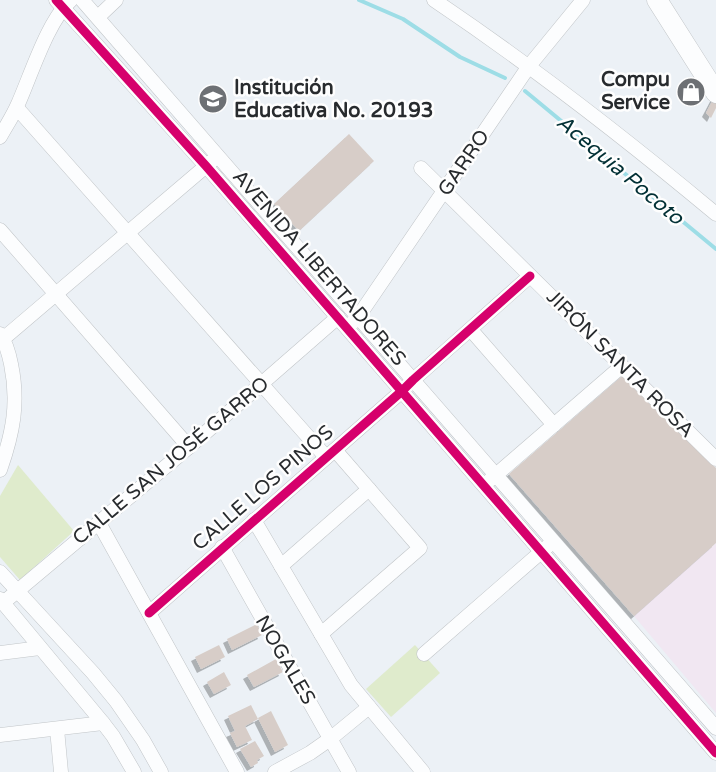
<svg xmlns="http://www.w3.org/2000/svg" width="716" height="772" viewBox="0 0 716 772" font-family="'Varela Round',sans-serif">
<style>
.commercial{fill:#f1e7f2}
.green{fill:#dfebcc}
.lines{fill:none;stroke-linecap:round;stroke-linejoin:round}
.stream{stroke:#9ddde6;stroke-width:4}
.building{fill:#d7cdc8;filter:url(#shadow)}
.minor-casing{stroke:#c1c5c8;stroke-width:15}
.highway-casing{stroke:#c1c5c8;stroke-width:21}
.minor{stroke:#fcfdfe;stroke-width:14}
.highway{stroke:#fcfdfe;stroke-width:20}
.cycleway-casing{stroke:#fefefe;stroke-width:13}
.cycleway{stroke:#d6006c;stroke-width:9}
.labels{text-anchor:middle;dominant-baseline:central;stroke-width:5;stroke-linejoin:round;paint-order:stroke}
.poi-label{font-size:20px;font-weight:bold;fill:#282b2e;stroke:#fefefe;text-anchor:end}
.street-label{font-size:20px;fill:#282b2e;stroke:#fefefe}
.water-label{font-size:21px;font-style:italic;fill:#023035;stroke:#fefefe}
</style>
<defs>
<filter id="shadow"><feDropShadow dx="-4" dy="4" stdDeviation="0" flood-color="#0004"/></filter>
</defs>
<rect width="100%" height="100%" fill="#ecf1f6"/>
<path class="commercial" d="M716,543V713L634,616Z"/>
<g class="green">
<path d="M18,465L74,531L20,580L0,557V496Z"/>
<path d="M415,645L440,673L391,717L366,689Z"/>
</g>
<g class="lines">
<g class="stream">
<path d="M359,0L403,19L460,57L505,78"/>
<path d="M525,91L716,249"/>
</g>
</g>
<g class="building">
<path d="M690,80L697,83L694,88L700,91L695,101L682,94Z"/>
<path d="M716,94V108L711,118L706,113Z"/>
<path d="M349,134L374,161L299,231L274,204Z"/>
<path d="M622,376L716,468V543L634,616L509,474Z"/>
<path d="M257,624L262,635L232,650L227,639Z"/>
<path d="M219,645L225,657L201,669L195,657Z"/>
<path d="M276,659L283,672L254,687L247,675Z"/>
<path d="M224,672L231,685L214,694L207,682Z"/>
<path d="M251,705L258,719L245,726L252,740L237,747L230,733L235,731L228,716Z"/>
<path d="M271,711L288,745L275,752L258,718Z"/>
<path d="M255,741L264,756L257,760L258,763L251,767L240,749Z"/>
</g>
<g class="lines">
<g class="minor-casing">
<g id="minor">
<path d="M56,0L206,166L716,753"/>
<path d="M82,0L716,728"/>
<path d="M434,0C532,66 625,138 716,214"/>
<path d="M98,17L116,0"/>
<path d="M17,108L326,457"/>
<path d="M0,137C6,126 13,116 18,104C31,75 48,20 71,0"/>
<path d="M421,168L716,459"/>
<path d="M0,230L189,447"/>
<path d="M352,323L358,317L529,66L583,0"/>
<path d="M471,330L554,425"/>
<path d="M0,334C6,343 9,354 11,364C19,403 13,433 0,470"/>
<path d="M3,339L212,161"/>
<path d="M490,480L622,366"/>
<path d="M254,520L351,685L423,772"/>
<path d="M99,523L237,772"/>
<path d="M222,547L349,772"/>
<path d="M281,566L369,489"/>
<path d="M0,572L93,673L116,701L143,740L161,772"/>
<path d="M0,599L103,723L113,736L134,772"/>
<path d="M3,603L189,447L338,317"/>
<path d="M149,613L402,391L413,380L530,276"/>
<path d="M321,634L420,548L335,450"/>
<path d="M0,653L40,648"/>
<path d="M424,654L548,546"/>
<path d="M57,729L61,772"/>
<path d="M0,735L103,723"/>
<path d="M275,772L310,753L330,739L369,707"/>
</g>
</g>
<g class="highway-casing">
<path id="highway" d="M657,0L716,93"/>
</g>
<use href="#minor" class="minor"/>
<use href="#highway" class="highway"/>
<g class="cycleway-casing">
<g id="cycleway">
<path d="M56,0L206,166L716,753"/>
<path d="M149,613L402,391L413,380L530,276"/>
</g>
</g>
<use href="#cycleway" class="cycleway"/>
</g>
<defs>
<g id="shop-disc" transform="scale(1.5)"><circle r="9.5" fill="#6d7074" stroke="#fefefe"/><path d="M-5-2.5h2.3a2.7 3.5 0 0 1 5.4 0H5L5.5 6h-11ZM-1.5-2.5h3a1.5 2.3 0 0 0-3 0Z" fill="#fff"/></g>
<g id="school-disc" transform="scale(1.5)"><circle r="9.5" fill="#6d7074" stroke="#fefefe"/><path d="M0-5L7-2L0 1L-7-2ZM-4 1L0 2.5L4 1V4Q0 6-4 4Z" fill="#fff"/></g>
</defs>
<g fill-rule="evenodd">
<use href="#shop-disc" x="691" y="92"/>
<use href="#school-disc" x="213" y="99"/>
</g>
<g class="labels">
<g class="poi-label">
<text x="670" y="80">Compu<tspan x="670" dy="23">Service</tspan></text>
<text x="234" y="88" text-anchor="start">Institución<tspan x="234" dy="23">Educativa No. 20193</tspan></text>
</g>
<g class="street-label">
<text transform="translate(464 163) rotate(-56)">GARRO</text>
<text transform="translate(319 268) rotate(49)">AVENIDA LIBERTADORES</text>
<text transform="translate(620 364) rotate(45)">JIRÓN SANTA ROSA</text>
<text transform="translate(171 461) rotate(-40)">CALLE SAN JOSÉ GARRO</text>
<text transform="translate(263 488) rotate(-41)">CALLE LOS PINOS</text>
<text transform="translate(285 660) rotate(60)">NOGALES</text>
</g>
<g class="water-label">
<text transform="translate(620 170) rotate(40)">Acequia Pocoto</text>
</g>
</g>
</svg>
